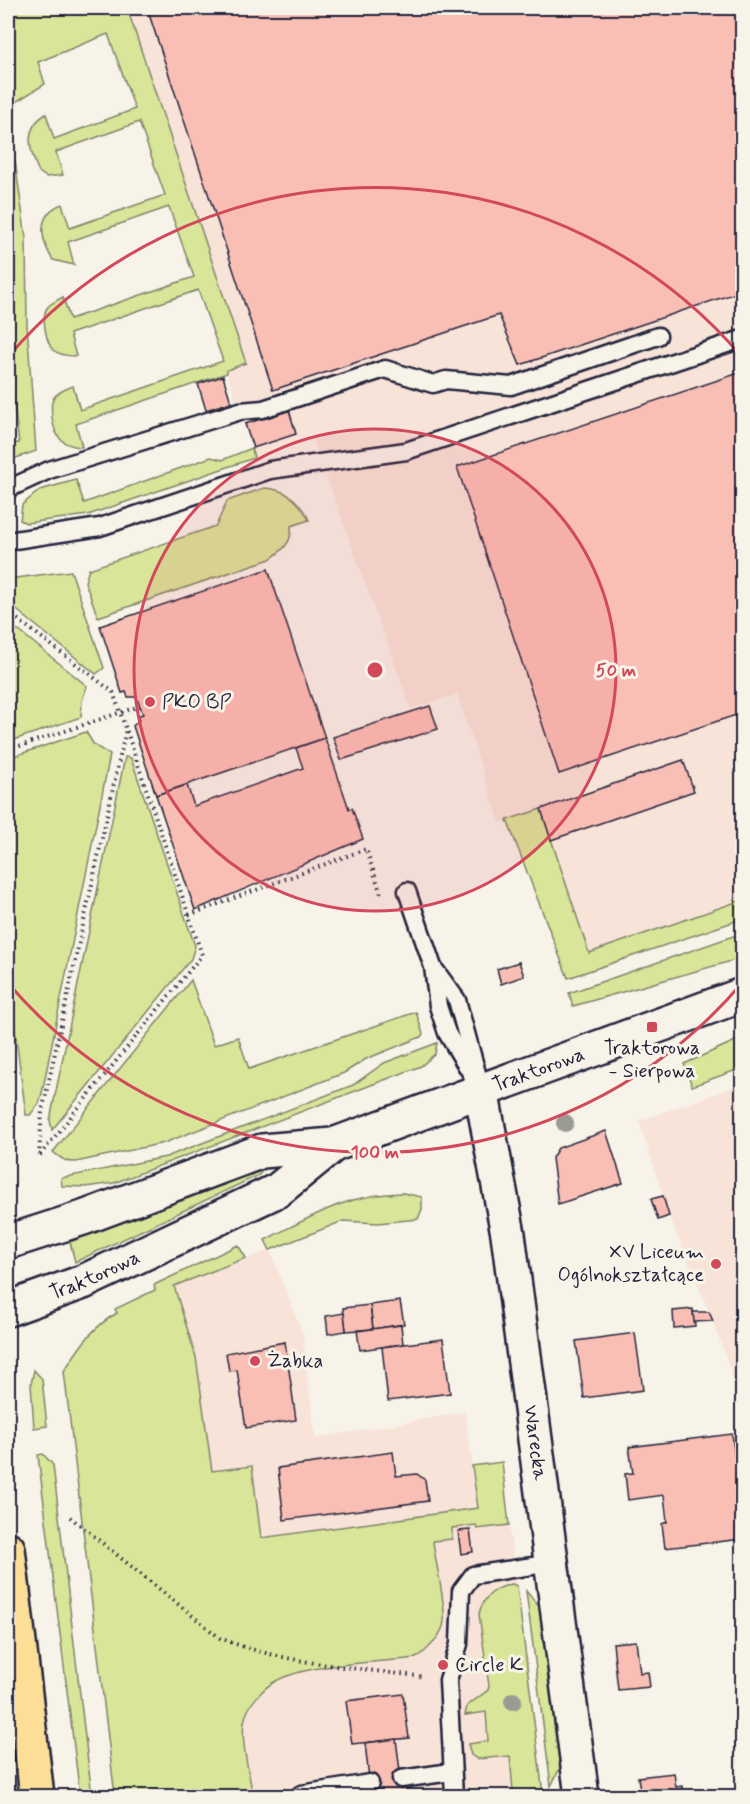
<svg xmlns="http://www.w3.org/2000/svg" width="750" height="1804" viewBox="0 0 750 1804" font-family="Mynerve,sans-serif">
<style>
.built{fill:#f8e3d8}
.green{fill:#d9e598;stroke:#7e846a;stroke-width:1.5}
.building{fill:#fabfb4;stroke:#22223b;stroke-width:1.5}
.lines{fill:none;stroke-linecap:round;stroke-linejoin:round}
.service-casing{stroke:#22223b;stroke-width:21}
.minor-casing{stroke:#22223b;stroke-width:38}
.tertiary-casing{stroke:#22223b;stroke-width:38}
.primary-casing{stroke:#22223b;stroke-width:38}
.path{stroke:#22223b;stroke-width:4;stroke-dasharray:1.5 4.5;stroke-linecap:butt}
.service{stroke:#f7f3e8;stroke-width:16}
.minor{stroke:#f7f3e8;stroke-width:33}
.tertiary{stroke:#f7f3e8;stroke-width:33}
.primary{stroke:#fcde96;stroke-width:33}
.tree{fill:#9b9b96}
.ring{fill:none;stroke:#d1495b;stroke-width:3}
.poi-dot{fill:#d1495b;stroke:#f7f3e8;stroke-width:2}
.labels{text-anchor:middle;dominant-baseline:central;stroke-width:6;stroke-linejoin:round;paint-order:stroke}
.poi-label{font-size:20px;fill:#22223b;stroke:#f7f3e8;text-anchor:start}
.street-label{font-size:20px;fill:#22223b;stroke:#f7f3e8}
.centre{fill:#d1495b;stroke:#f7f3e8;stroke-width:3}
.ring-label{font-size:18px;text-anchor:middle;font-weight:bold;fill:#d1495b;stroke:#f7f3e8;stroke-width:6;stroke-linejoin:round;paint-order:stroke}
</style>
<rect width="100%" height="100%" fill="#f7f3e8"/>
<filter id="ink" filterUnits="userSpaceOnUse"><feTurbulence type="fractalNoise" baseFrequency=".0167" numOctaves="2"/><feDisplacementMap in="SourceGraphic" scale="12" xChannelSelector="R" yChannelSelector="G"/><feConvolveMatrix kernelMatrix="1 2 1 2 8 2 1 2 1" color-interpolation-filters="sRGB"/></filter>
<g filter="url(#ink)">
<g class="built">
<path d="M40,8H742V902L589,953L541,809L500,823L457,694L411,709L313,440L254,458L226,370L109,34Z"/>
<path d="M742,1084V1403L713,1321L669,1216L639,1121Z"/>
<path d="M270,1250L303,1335L315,1438L465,1412L478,1508L261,1538L251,1467L212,1472L196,1357L174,1286Z"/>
<path d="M477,1524L478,1529L509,1525L544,1796H253L243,1732L246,1715L261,1693L284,1677L444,1622L433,1541L451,1528Z"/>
</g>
<g class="green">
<path d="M8,8H127L246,363L227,370V373L76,424L82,447C62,446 55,437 52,418C52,412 50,405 53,399C57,392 66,389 73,386L80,410L223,361L198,290L70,334L76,356C68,356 59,355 53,350C46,342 41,317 47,308C50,303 58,300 63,297L70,319L194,277L169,207L68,242L74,265L53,260C40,240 36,214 62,204L70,228L165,195L139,122L56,152L63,175L46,177L39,172C29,150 23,128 46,114L54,139L135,109L108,34L38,62L45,84L14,103L9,119L26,238L27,325L36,451L16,458H8V444L19,443L8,359Z"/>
<path d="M252,448L254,458L88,515L26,523L20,520L22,505L40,490L76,480L84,503L211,457L222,460Z"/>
<path d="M264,488C286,489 299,500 309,520L291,526C293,542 282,551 270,559L98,617L85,582L89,569L216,526L227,501Z"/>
<path d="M71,571L104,668L96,674L8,603V579Z"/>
<path d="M8,622L87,686L82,701L81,717L8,742Z"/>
<path d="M86,732L94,745L110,755L42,1093L39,1104L30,1115H26L8,975V928L12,927L8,907V758Z"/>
<path d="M125,757L131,758L195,946L191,959L52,1130L50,1120Z"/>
<path d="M541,809L589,953L742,900V919L568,978L507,820Z"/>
<path d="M742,933V958L573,1006L569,993Z"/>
<path d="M191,980L214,1045L238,1037L249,1069L416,1012L423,1034L421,1037L366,1059L344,1073L164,1143L76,1162C66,1163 61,1158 53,1152Z"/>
<path d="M742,1038V1068L692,1086L684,1064Z"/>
<path d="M437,1043L435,1054L421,1066L114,1183L85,1187L62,1186L61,1178L166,1157L353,1085L384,1063Z"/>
<path d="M258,1170L262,1171L259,1175L75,1262L70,1242Z"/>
<path d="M403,1193L422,1197V1209L418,1219L378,1223L343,1221L270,1250L265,1240C315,1215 346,1194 403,1193Z"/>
<path d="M238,1245L246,1258L174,1286L196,1357L212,1471L252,1466L261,1538L478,1508L472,1466L502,1462L509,1525L477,1529L476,1525L452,1528V1539L433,1541C435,1561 446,1604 444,1621C443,1635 427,1651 416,1658C378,1663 309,1663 276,1681C264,1687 251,1702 246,1715C238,1734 250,1776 253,1796H115L64,1371C80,1347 92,1327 117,1313L115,1309L155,1290L154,1285Z"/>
<path d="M34,1370L42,1379L47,1426L34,1428L31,1384Z"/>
<path d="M43,1454L53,1465L92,1796H80L38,1455Z"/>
<path d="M512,1584L517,1586L543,1794L539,1796H489L513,1791L510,1756L477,1759L471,1755L468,1744L488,1741L486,1712L465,1715L467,1706L488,1690L489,1686L479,1614C483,1596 495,1588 512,1584Z"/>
<path d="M526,1591L541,1609L563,1762L551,1786Z"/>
</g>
<g class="building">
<path d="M147,8H742V291L520,365L499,315L273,390Z"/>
<path d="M742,372V713L559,774L457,467Z"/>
<path d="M223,376L231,402L206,410L198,384Z"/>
<path d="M289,410L296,434L253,448L245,424Z"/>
<path d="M268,569L325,738L156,795L133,726L139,720L137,716L143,714L140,706L136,697H128L126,692L122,693L100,626Z"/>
<path d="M430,706L438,729L341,760L333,737Z"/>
<path d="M325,738L349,809L352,808L363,839L195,910L156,795L187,785L194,806L303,768L296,748Z"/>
<path d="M683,760L694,791L551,840L541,809Z"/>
<path d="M519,962L524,976L501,984L497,969Z"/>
<path d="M606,1131L623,1183L558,1204L552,1158L558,1148Z"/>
<path d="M663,1196L669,1216L658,1220L651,1199Z"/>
<path d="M400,1301L404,1324L373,1329L370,1305Z"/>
<path d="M370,1305L373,1329L346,1331L343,1308Z"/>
<path d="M693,1309L695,1326L674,1328L673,1311Z"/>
<path d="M693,1312H709L713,1321L694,1322Z"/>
<path d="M344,1313L346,1331L328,1334L326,1316Z"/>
<path d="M401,1325L403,1344L360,1350L357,1331Z"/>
<path d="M635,1333L643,1390L584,1398L576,1341Z"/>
<path d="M443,1339L450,1393L388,1401L382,1347Z"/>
<path d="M285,1342L296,1420L246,1428L237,1370L229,1371L226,1353Z"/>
<path d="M732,1434L735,1458H742V1539L665,1548L662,1524L667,1522L664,1495L628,1500L625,1474L633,1473L629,1447Z"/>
<path d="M393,1452L396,1476L417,1474L425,1480L428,1501L284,1520L278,1468Z"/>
<path d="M470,1530L473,1552L461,1554L458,1531Z"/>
<path d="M636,1641L640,1673L648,1672L650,1687L618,1690L613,1643Z"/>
<path d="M403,1694L409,1738L352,1744L346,1701Z"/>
<path d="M396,1739L403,1796H371L365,1743Z"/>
<path d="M738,1746H742V1778H741Z"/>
<path d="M674,1773L676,1787L682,1786L683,1796H632L631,1792L640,1791L638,1777Z"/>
</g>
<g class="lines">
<g class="service-casing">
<g id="service">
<path d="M8,489L49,470L240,411L263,409L385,369L433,384L446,380L511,386L658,336"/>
<path d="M8,541L100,527L270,470L406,451L742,339"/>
<path d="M407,891L433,967L438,1006L447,1033L481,1090"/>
<path d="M435,970L457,1000L477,1073"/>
<path d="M401,1779L451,1772"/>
<path d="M299,1796L301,1794L370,1783"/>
<path d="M454,1796L448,1680L459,1644L461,1591L473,1575L552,1563"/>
</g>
</g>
<g class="minor-casing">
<g id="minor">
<path id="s1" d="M481,1090L508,1234L582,1796"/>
</g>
</g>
<g class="tertiary-casing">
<g id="tertiary">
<path id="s2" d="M8,1242L83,1218L262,1151L333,1145L742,995"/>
<path id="s3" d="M8,1309L83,1282L278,1190L333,1145"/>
</g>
</g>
<g class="primary-casing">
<path id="primary" d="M8,1549L37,1796"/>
</g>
<g class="path">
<path d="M8,612L113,692L126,729L42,1112L39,1155"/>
<path d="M8,750L140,706"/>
<path d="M189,915L366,849L381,894"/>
<path d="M40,1155L202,955L126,729"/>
<path d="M70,1517L220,1638C283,1664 357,1668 424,1677"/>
</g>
<use href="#service" class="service"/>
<use href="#minor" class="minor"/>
<use href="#tertiary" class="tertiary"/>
<use href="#primary" class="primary"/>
</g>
<g class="tree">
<circle cx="565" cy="1123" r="9"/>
<circle cx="513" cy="1701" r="9"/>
</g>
</g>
<circle cx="375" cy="670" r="241" fill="#d1495b" fill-opacity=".12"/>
<g class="ring">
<circle cx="375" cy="670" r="241"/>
<path d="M742 983A482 482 0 0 1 8 983M8 357A482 482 0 0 1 742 357"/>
</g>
<g class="poi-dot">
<circle cx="150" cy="702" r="6"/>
<rect x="646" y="1021" width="12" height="12" rx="3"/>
<circle cx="716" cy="1264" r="6"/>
<circle cx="255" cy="1361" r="6"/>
<circle cx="443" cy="1665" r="6"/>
</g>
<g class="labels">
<g class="poi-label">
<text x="162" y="702">PKO BP</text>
<text x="652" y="1048" text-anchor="middle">Traktorowa<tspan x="652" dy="23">- Sierpowa</tspan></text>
<text x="704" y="1252" text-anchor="end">XV Liceum<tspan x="704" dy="23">Ogólnokształcące</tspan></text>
<text x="267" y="1361">Żabka</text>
<text x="455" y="1665">Circle K</text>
</g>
<g class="street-label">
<text stroke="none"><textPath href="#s2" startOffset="560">Traktorowa</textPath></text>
<text stroke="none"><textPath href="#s3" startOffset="93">Traktorowa</textPath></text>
<text stroke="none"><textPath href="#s1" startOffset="357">Warecka</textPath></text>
</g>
</g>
<circle cx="375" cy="670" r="9" class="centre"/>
<g class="ring-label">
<text x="616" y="676">50 m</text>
<text x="375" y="1158">100 m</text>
</g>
<rect width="750" height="1804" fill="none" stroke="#f7f3e8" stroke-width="30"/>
<rect x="15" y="15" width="720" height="1774" fill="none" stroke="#22223b" stroke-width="2" filter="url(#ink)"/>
</svg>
